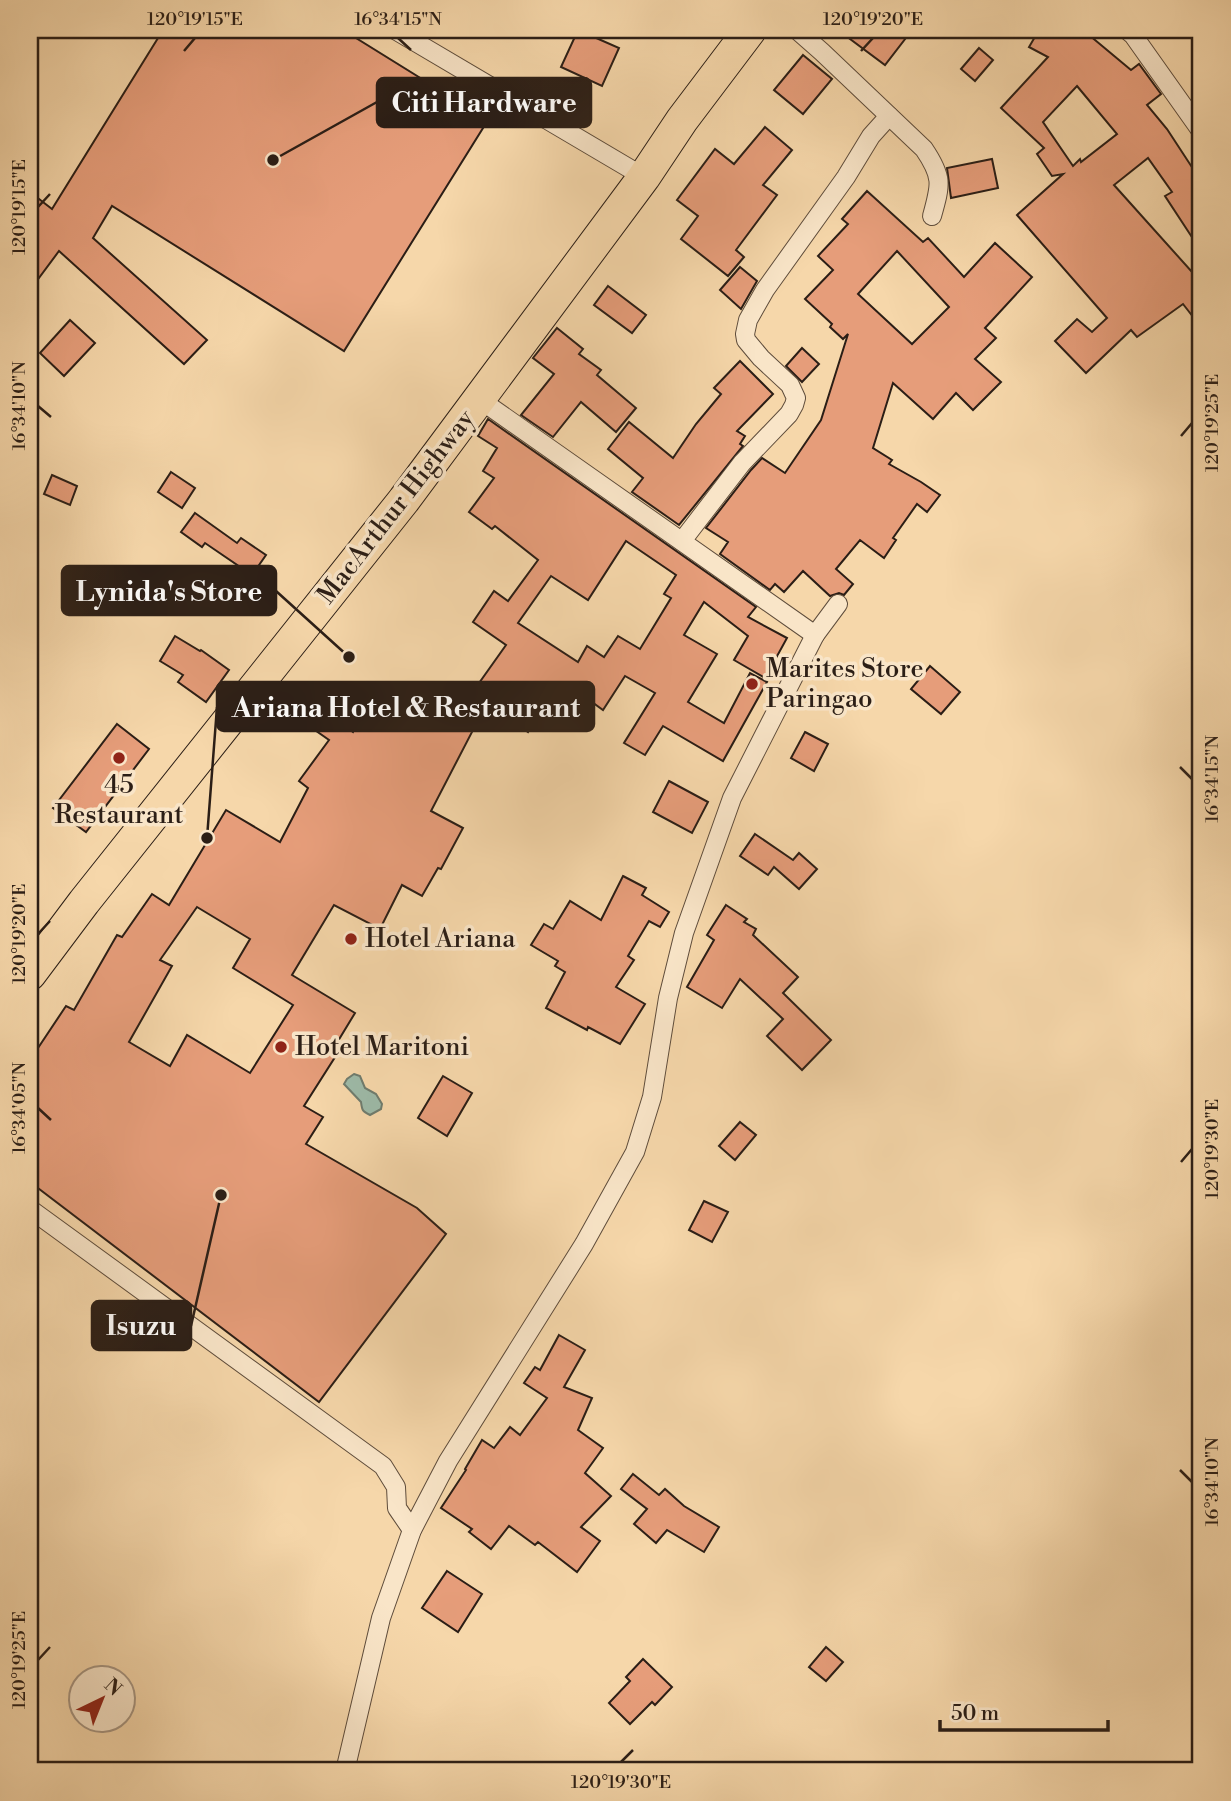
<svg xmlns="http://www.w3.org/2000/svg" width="1231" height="1801" viewBox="0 0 1231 1801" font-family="'Libre Bodoni',serif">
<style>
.water{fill:#9dbaa8;stroke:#6f7c6e;stroke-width:2}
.building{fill:#e69d7a;stroke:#2b1e16;stroke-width:2;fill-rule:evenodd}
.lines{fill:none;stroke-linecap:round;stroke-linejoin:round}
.street-casing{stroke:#5e4c3b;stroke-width:20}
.highway-casing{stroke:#2b1e16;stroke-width:34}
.street{stroke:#f9e5c8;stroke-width:18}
.highway{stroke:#f6d7aa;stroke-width:32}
.ticks{fill:none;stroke:#2b1e16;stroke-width:2.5}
.poi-dot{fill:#8f2418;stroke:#f9e5c8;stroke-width:2.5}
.labels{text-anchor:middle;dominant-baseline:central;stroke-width:7;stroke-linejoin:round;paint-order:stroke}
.street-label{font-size:26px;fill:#2b1e16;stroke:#f9e5c8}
.poi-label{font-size:26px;fill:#2b1e16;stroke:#f9e5c8;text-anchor:start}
.leader{fill:none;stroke:#2b1e16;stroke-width:2.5}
.callout-dot{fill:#2b1e16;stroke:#f9e5c8;stroke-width:2.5}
.callout{fill:#2b1e16;stroke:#2b1e16;stroke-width:2.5}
.callout-label{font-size:28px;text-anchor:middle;font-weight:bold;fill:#fff}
.neatline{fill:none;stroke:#2b1e16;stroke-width:2.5}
.ticks-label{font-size:18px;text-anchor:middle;fill:#2b1e16}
</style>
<rect width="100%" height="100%" fill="#f6d7aa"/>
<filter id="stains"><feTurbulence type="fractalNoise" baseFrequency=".00286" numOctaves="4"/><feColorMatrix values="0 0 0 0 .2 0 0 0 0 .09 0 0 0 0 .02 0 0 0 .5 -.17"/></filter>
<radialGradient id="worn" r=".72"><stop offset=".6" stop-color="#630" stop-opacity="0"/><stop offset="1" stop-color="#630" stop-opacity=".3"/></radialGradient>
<path class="water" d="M354,1074L360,1076L365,1088L376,1094L382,1104L381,1109L370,1115C362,1111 362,1110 361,1102L344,1084L347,1079Z"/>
<g class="building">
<path d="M163,30H343L488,120L344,351L112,206L93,238L207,340L184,364L59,251L30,290V192L52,209Z"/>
<path d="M578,30L619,48L602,86L561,67Z"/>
<path d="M838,30H912L885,65Z"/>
<path d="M1039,30H1083L1131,70L1139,64L1161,94L1147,105L1167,129L1201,181V251L1165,196L1172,192L1148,158L1114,185L1201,282V327L1183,304L1137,337L1131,330L1086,373L1055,341L1077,319L1092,332L1107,318L1017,215L1063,174L1052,176L1037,154L1044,148L1001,108L1048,57L1029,47ZM1077,86L1117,134L1081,162L1080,159L1073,166L1043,122Z"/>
<path d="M979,48L993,60L975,81L961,69Z"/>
<path d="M803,55L832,79L803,114L774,90Z"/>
<path d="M765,127L792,150L763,185L777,195L736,250L744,257L728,276L681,239L698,216L677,200L715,149L734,164Z"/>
<path d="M992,159L998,188L951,198L947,168Z"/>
<path d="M867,191L923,242L928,238L964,277L995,243L1032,277L985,328L996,338L975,359L1001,382L973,410L956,393L933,419L893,383L873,448L892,460L889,464L921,482L940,495L927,512L917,504L893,538L896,540L884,558L860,540L836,569L853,584L844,595L839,593L830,596L803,571L784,592L775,584L770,590L720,554L728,542L706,528L751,470L762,458L785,473L821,420L848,334L843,339L830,327L832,324L805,299L833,270L818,256L848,224L842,219ZM897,251L949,307L912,344L858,294Z"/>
<path d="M740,267L757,281L741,309L720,290Z"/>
<path d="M608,286L646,315L632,333L594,305Z"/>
<path d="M70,320L95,343L64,376L40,353Z"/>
<path d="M557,328L583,349L579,354L601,370L597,375L636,408L616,432L581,402L553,437L521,415L554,374L533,358Z"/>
<path d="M802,348L819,364L802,382L786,366Z"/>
<path d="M740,361L773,394L737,431L745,436L740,444L743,446L679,525L632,492L643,478L608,449L629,422L673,458L696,424L721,394L714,388Z"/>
<path d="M488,419L756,607L748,617L787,638L765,678L734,660L748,636L704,602L684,635L717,654L688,702L724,723L750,673L767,682L723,761L663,726L645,755L624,743L655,693L625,676L603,710L585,697L578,708L553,692L528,732L472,693L506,645L473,622L494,591L508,601L538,560L495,526L492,529L469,512L494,478L483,471L497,448L478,436ZM626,541L676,575L664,594L671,598L640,649L618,636L604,657L587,646L578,662L518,623L551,576L588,600Z"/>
<path d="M171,472L195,488L182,508L158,492Z"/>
<path d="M52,475L77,486L70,505L44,494Z"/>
<path d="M195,513L237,543L241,538L266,555L252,575L205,543L202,547L181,532Z"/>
<path d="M175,636L200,651L201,650L229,670L206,702L178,682L183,675L160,661Z"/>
<path d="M930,666L960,692L941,714L911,689Z"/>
<path d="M306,696L353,732L365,711L393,727L412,699L443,719L444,716L472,732L431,811L463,828L441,869L438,868L422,896L402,885L380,929L334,905L292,975L355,1013L332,1051L337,1054L304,1106L323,1117L306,1144L417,1208L446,1234L319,1402L30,1182V1060L66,1006L74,1010L117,935L122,937L152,894L169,905L226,810L280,842L308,788L299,781L329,740L292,714ZM197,907L250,939L233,968L293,1005L250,1073L187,1035L170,1066L129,1042L172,966L160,960Z"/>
<path d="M117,724L149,749L86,832L53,808Z"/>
<path d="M805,732L828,744L814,771L791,758Z"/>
<path d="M669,781L708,802L692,833L653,812Z"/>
<path d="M755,834L793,860L799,853L817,869L799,889L774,867L768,875L740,856Z"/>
<path d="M623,876L646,888L642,895L669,912L660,927L649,921L628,956L634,960L616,987L645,1004L620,1044L588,1027L587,1030L546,1008L565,972L555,966L558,961L531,945L544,924L553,929L570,901L601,920Z"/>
<path d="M726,905L747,919L744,922L756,929L753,935L798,977L783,993L831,1040L802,1070L767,1036L783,1019L740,979L722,1008L687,987L714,940L707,935Z"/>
<path d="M443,1076L472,1093L447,1136L418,1118Z"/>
<path d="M740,1122L756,1135L735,1160L719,1146Z"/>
<path d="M704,1201L728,1212L712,1242L689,1230Z"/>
<path d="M559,1335L585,1350L564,1387L592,1398L578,1430L603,1448L585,1473L611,1496L581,1527L600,1541L577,1572L538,1542L535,1545L509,1526L491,1549L469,1532L472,1529L441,1508L466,1470L465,1469L482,1440L494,1448L510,1427L520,1435L547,1398L524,1383L535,1367L540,1370Z"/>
<path d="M633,1474L659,1495L665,1489L684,1506L719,1527L704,1552L667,1530L656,1543L634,1524L647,1509L621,1489Z"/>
<path d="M447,1571L482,1594L458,1632L422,1608Z"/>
<path d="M826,1647L843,1662L826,1681L809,1667Z"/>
<path d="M643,1659L672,1687L655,1705L652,1702L630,1724L609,1703L630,1681L626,1677Z"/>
</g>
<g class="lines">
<g class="street-casing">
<g id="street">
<path d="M395,30L644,177"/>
<path d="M797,30L822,52L924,149C943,177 941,184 932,216"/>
<path d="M1127,30L1133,35L1201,131"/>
<path d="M479,399L815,635"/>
<path d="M682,541L742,463L789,414L794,405L796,398L790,385L761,358L746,340L745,334L748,320L765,290L846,177L871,136L889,116"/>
<path d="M30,1209L383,1466L396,1487L397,1508L412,1530"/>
<path d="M345,1771L381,1618L412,1530L448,1461L584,1244L635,1152L652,1097L668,998L684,933L732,798L815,635L838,604"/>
</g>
</g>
<g class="highway-casing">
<path id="highway" d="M30,974L84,902L404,500L644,177L682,120L750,30"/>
</g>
<use href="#street" class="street"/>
<use href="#highway" class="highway"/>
</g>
<path class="ticks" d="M398,38L411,50M184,51L195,38M861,51L873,38M38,207L50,194M38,406L51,417M1181,436L1192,423M1180,767L1192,779M38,934L50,921M38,1108L51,1120M1181,1162L1192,1149M1180,1470L1192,1482M38,1660L50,1647M621,1762L633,1750"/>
<g class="poi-dot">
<circle cx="752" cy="684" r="7"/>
<circle cx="119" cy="758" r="7"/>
<circle cx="351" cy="939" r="7"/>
<circle cx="281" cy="1047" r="7"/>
</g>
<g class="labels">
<g class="street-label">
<text transform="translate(396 507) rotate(-52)">MacArthur Highway</text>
</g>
<g class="poi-label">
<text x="766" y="669">Marites Store<tspan x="766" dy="30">Paringao</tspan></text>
<text x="119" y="785" text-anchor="middle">45<tspan x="119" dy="30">Restaurant</tspan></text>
<text x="365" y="939">Hotel Ariana</text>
<text x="295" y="1047">Hotel Maritoni</text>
</g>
</g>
<path class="leader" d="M273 160L377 102M349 657L276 591M207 838L217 707M221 1195L191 1326"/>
<g class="callout-dot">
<circle cx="273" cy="160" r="7"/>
<circle cx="349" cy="657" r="7"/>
<circle cx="207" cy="838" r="7"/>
<circle cx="221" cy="1195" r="7"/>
</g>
<g class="callout">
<rect x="377" y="78" width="214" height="49" rx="7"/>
<rect x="62" y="566" width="214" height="49" rx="7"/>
<rect x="217" y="682" width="377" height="49" rx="7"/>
<rect x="92" y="1301" width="99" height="49" rx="7"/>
</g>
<g class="callout-label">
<text x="484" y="112">Citi Hardware</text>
<text x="169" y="601">Lynida's Store</text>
<text x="406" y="717">Ariana Hotel &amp; Restaurant</text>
<text x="141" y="1335">Isuzu</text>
</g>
<rect width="1231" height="1801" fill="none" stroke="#f6d7aa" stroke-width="77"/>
<g transform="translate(102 1699) rotate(43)"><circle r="33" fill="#f9e5c8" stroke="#a79581" stroke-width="2"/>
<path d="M0-5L12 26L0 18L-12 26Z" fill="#8f2418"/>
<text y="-10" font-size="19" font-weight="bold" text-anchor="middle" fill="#2b1e16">N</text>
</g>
<path d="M940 1720v10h168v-10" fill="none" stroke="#2b1e16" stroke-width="3.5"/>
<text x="951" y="1720" font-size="21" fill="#2b1e16" stroke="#f9e5c8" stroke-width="5" paint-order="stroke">50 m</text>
<rect x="38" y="38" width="1154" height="1724" class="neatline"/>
<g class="ticks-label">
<text x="195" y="25">120°19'15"E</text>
<text x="398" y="25">16°34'15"N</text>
<text x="873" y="25">120°19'20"E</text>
<text transform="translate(19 207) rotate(-90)" y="6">120°19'15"E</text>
<text transform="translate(19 406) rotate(-90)" y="6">16°34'10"N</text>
<text transform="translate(1212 423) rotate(-90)" y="6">120°19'25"E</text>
<text transform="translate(1212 779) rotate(-90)" y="6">16°34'15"N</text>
<text transform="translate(19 934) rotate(-90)" y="6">120°19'20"E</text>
<text transform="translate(19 1108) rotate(-90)" y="6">16°34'05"N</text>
<text transform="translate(1212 1149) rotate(-90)" y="6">120°19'30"E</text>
<text transform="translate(1212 1482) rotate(-90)" y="6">16°34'10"N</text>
<text transform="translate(19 1660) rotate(-90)" y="6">120°19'25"E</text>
<text x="621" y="1788">120°19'30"E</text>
</g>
<rect width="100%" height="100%" filter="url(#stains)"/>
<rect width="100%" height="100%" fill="url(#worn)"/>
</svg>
